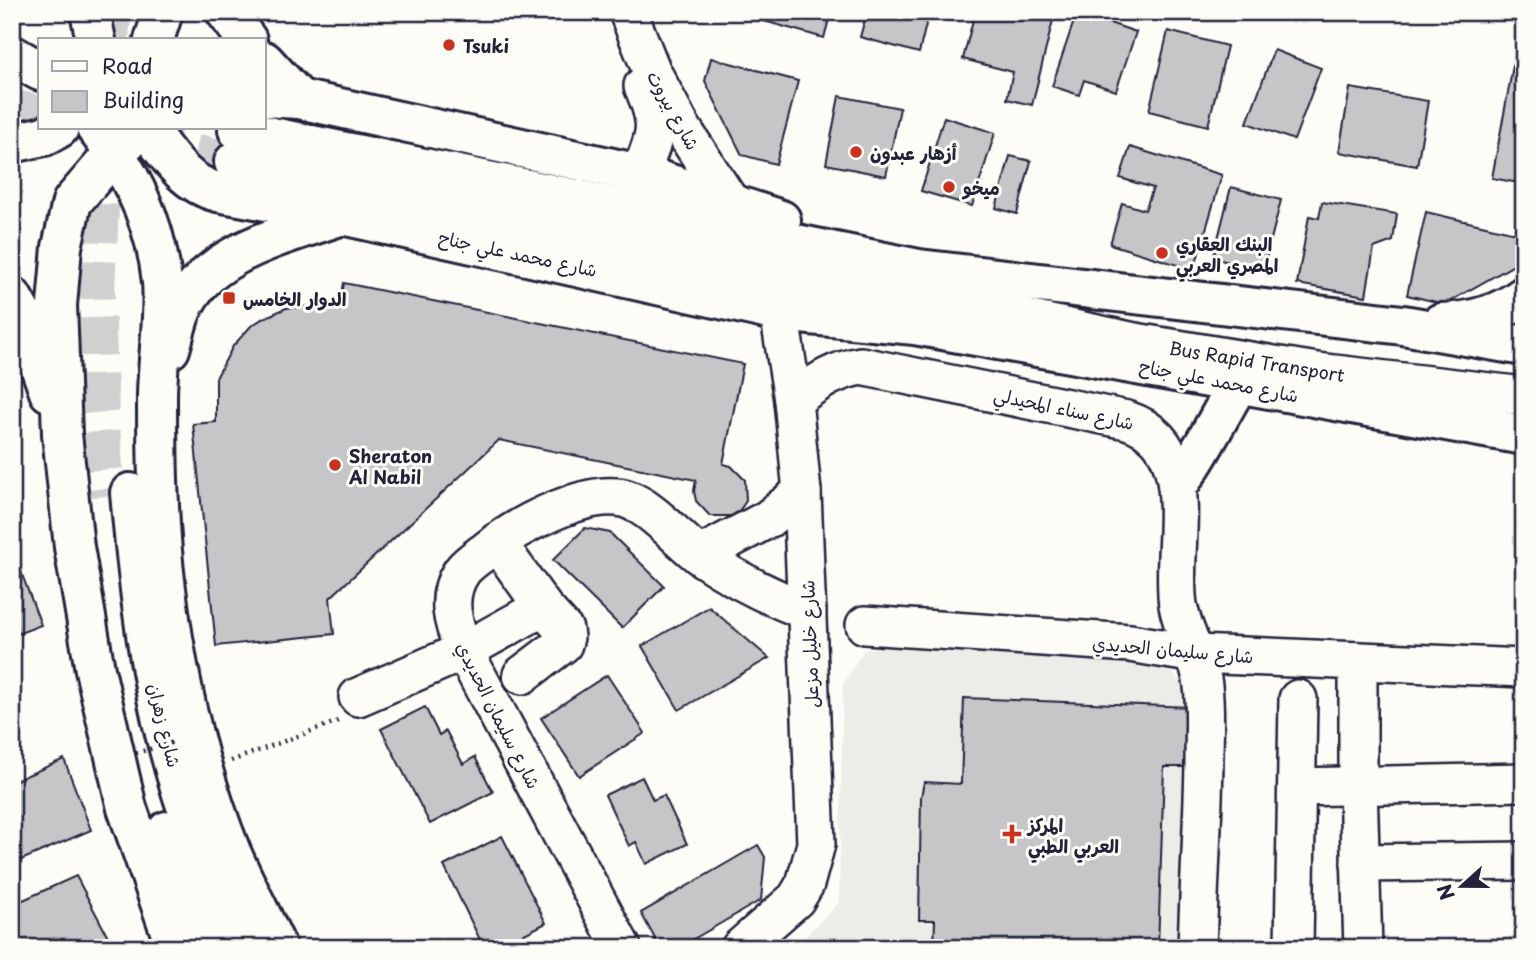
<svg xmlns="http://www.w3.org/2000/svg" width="1536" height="960" viewBox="0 0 1536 960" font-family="'Playpen Sans','Playpen Sans Arabic',sans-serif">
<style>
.built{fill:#ecece9}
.building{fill:#c6c6c8;stroke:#22223b;stroke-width:2}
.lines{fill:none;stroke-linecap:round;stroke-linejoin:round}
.major-tunnel{stroke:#d1d0d1;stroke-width:38;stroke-dasharray:38 19;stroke-linecap:butt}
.minor-casing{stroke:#22223b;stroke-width:42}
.major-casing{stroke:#22223b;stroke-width:44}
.path{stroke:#22223b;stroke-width:4.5;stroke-dasharray:2 5;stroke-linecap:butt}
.minor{stroke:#fdfcf7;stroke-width:37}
.major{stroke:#fdfcf7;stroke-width:38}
.path-bridge{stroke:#22223b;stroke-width:4.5;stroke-dasharray:2 5;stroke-linecap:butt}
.poi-dot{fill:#c8321e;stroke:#fdfcf7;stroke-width:2.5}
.labels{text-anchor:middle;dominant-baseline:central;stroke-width:6;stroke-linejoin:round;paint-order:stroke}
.poi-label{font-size:18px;font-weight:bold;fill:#22223b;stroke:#fdfcf7;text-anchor:start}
.street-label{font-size:18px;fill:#22223b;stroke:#fdfcf7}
</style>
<rect width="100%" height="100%" fill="#fdfcf7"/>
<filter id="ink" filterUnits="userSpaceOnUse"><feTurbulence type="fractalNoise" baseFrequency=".0143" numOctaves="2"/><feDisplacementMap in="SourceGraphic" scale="14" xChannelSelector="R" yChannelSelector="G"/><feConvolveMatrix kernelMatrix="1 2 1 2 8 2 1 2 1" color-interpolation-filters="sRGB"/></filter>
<g filter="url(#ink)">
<path class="built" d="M894,644L1138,659L1164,665L1182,682L1190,707L1177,948H799L800,942L839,902L843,684L864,650Z"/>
<g class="building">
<path d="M751,12H831L824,38L750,17Z"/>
<path d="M867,12H929L919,53L860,37Z"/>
<path d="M975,12H1055L1032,105L1007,99L1013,72L963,59Z"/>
<path d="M1077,12L1136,32L1116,91L1084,80L1079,95L1052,86Z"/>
<path d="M1523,12H1524V184L1492,178Z"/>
<path d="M1168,31L1227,46L1208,126L1149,111Z"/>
<path d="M1274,50L1321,68L1294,140L1247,123Z"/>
<path d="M711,58L798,81L776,164L742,155L705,81Z"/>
<path d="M1350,88L1428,101L1417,166L1339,152Z"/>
<path d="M839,96L900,108L886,176L826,164Z"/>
<path d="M944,117L995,133L972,206L921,191Z"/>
<path d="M1130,147L1222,175L1194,270L1110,244L1122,203L1145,210L1153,188L1120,178Z"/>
<path d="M1010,156L1031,161L1017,214L996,208Z"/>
<path d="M1231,187L1281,200L1263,271L1213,258Z"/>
<path d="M1322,202L1397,214L1393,241L1374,248L1366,296L1297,284L1309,216L1319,218Z"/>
<path d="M1426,212L1524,235L1519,262L1445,304L1407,295Z"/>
<path d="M344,283L743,364L723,464L731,466L745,480L746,501L739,511L731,516H710L696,501L694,491L696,480L499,440L330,598L334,634L216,646L193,424L216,422V378L233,346L251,326L262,319L286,308L314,306L339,310Z"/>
<path d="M585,528L610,533L664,586L622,628L553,560Z"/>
<path d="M12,548L41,625L12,636Z"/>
<path d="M709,607L769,658L679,710L642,646Z"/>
<path d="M607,675L645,733L579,776L541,718Z"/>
<path d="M964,698L1190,707L1188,767H1164L1158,948H934L935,920H919L921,797L924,782L961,784Z"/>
<path d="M425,707L439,735L446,731L463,764L475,757L493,792L430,824L381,729Z"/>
<path d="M64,759L91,830L12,864V782Z"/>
<path d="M642,777L653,800L664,795L687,844L646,864L636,842L629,846L605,795Z"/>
<path d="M502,836L546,923L497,948H484L444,866Z"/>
<path d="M758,845L765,857L761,900L678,948H660L641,913Z"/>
<path d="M76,876L114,948H12V905Z"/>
</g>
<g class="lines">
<g class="major-tunnel">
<path d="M110,40L112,12"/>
<path d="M12,108L40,115"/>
<path d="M140,139L234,162"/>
<path d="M103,147L96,290L99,393L106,496"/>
</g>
<g class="minor-casing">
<g id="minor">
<path d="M628,12L652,72L680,125L730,202"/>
<path d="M640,174C656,134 661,127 643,86"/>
<path d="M851,293L952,303L1135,342L1317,372L1524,396"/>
<path d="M793,400C817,383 832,371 861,366L1127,420C1204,445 1169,543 1178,605C1183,633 1200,657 1203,686C1206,710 1204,736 1204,761C1203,823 1199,885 1197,948"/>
<path d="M497,542L543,607L564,630L565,637L563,644L522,675"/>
<path d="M700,555L768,519L802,492"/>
<path d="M865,625L1130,643L1196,654L1524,668"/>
<path d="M1358,661V786L1363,948"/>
<path d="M358,697L464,651L543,607"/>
<path d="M1297,787L1524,782"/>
<path d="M1360,863L1524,861"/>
<path d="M622,948L464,651C453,624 444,597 462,571C468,563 479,556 487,550C517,526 579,493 617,497C646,499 680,542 703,558C736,580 770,597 807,611"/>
<path d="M740,948L796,899L805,884L816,844L802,492L793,400L779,312"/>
<path d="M1294,948L1298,699"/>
</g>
</g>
<g class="major-casing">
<g id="major">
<path d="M90,12L96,40"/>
<path d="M226,12L247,40"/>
<path d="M154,40L163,12"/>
<path d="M12,55L40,71"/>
<path d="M264,61L299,99"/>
<path d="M264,97L299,99L640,174L781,220"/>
<path d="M96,128C132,173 156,223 162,282C165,317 157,362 157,398C157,462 158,526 166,589C177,678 198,769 231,852C245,884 262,916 277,948"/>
<path d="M142,128L115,152L72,202L62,247L57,305L62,434L74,547L95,670L127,808L176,948"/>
<path d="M147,128C167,154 184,184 218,192L342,215L779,312L915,325L1524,435"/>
<path d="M238,130L919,269L1403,325L1524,346"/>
<path d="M12,143L44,136L59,128"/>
<path d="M234,162L847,292L886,311"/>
<path d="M12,297L21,313L49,392"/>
<path d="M1441,323C1470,322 1501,314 1524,296"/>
<path d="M170,349C174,337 176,324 181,312C204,252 287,235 342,215"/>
<path d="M1178,485C1202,453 1218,417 1239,383"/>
<path d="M130,493C137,569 145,646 162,721C180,799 209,875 242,948"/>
<path d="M167,831L196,914L211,948"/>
</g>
</g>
<path class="path" d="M231,761L338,721"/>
<use href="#minor" class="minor"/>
<use href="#major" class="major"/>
<path class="path-bridge" d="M136,753L174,742"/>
</g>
</g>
<g class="poi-dot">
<circle cx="449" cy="45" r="7"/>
<circle cx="856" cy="152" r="7"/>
<circle cx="949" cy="187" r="7"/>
<circle cx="1162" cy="253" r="7"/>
<rect x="222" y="291" width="14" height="14" rx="3.5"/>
<circle cx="335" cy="465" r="7"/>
<path d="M1008.5 823.5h7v7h7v7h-7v7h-7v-7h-7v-7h7z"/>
</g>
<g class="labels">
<g class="poi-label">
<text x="463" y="45">Tsuki</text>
<text x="870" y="152">أزهار عبدون</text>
<text x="963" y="187">ميخو</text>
<text x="1176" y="243">البنك العقاري<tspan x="1176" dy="21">المصري العربي</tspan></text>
<text x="243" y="298">الدوار الخامس</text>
<text x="349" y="455">Sheraton<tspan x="349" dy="21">Al Nabil</tspan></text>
<text x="1028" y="824">المركز<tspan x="1028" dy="21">العربي الطبي</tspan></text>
</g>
<g class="street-label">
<text transform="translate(674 110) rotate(61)">شارع بيروت</text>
<text transform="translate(518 253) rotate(12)">شارع محمد علي جناح</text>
<text transform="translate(1257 361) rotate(9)">Bus Rapid Transport</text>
<text transform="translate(1219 380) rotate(11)">شارع محمد علي جناح</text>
<text transform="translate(1064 408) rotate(12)">شارع سناء المحيدلي</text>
<text transform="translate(809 644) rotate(-92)">شارع خليل مزعل</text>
<text transform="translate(1173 649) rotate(5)">شارع سليمان الحديدي</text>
<text transform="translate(499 715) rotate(63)">شارع سليمان الحديدي</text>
<text transform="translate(165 725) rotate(76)">شارع زهران</text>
</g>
</g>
<rect width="1536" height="960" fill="none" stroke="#fdfcf7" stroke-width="42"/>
<rect x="21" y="21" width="1494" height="918" fill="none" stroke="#22223b" stroke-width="2.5" filter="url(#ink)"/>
<rect x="38" y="38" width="228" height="91" fill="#fdfcf7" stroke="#a5a5ac" stroke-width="2"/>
<rect x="52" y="61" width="35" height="10" fill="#fdfcf7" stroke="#a5a5ac" stroke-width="2"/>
<text x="102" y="74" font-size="21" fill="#22223b">Road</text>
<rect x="52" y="91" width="35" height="21" fill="#c6c6c8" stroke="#a5a5ac" stroke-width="2"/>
<text x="102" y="108" font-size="21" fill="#22223b">Building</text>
<g transform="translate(1462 886) rotate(249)" stroke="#fdfcf7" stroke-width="5" paint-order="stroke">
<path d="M0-5L12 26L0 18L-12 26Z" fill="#22223b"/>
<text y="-10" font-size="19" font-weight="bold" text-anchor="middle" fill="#22223b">N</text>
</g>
</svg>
